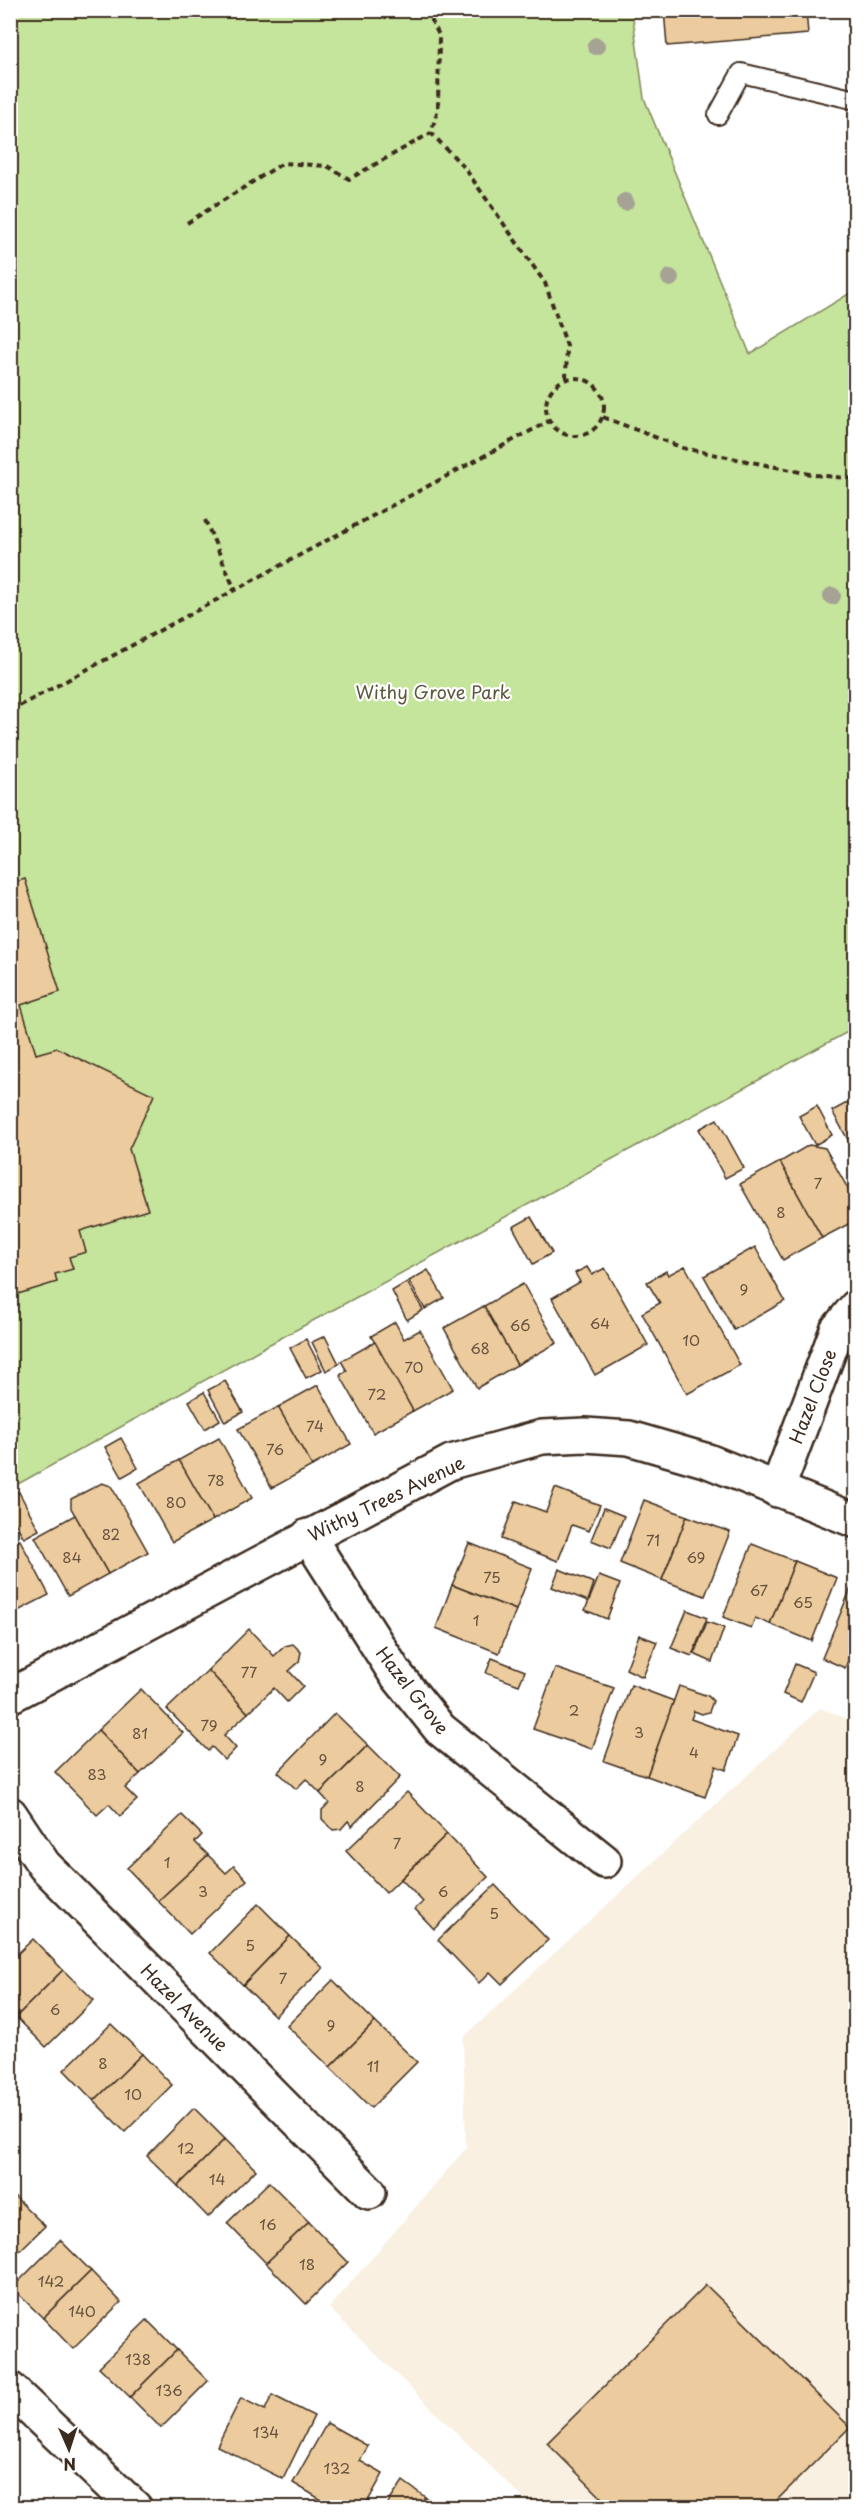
<svg xmlns="http://www.w3.org/2000/svg" width="866" height="2518" viewBox="0 0 866 2518" font-family="'Playpen Sans',sans-serif">
<style>
.built{fill:#f9f0e2}
.green{fill:#c5e49c;stroke:#80875d;stroke-width:1.5}
.building{fill:#eccc9e;stroke:#3b2a1e;stroke-width:1.5}
.lines{fill:none;stroke-linecap:round;stroke-linejoin:round}
.lane-casing{stroke:#3b2a1e;stroke-width:22}
.street-casing{stroke:#3b2a1e;stroke-width:38}
.secondary-casing{stroke:#3b2a1e;stroke-width:38}
.path{stroke:#3b2a1e;stroke-width:4;stroke-dasharray:6 4.5;stroke-linecap:butt}
.lane{stroke:#fff;stroke-width:18}
.street{stroke:#fff;stroke-width:33}
.secondary{stroke:#fff;stroke-width:33}
.tree{fill:#a6a395}
.labels{text-anchor:middle;dominant-baseline:central;stroke-width:4.5;stroke-linejoin:round;paint-order:stroke}
.number-label{font-size:15px;fill:#67523e}
.park-label{font-size:18px;fill:#5e583e;stroke:#fff}
.street-label{font-size:18px;fill:#3b2a1e;stroke:#fff}
</style>
<rect width="100%" height="100%" fill="#fff"/>
<filter id="ink" filterUnits="userSpaceOnUse"><feTurbulence type="fractalNoise" baseFrequency=".0167" numOctaves="2"/><feDisplacementMap in="SourceGraphic" scale="12" xChannelSelector="R" yChannelSelector="G"/><feConvolveMatrix kernelMatrix="1 2 1 2 8 2 1 2 1" color-interpolation-filters="sRGB"/></filter>
<g filter="url(#ink)">
<path class="built" d="M820,1708L855,1722V2507H532L329,2308L466,2148L463,2038Z"/>
<path class="green" d="M11,11H632L644,98L750,354L855,290V1028L268,1345L11,1488Z"/>
<g class="building">
<path d="M664,10H806L808,34L667,46Z"/>
<path d="M25,879L60,992L21,1005L36,1054L57,1048L154,1095L129,1149L148,1210L80,1231L86,1252L69,1257L73,1269L55,1274L57,1282L18,1294L10,1270V884Z"/>
<path d="M856,1098V1154L832,1111Z"/>
<path d="M817,1106L832,1135L815,1145L799,1116Z"/>
<path d="M717,1119L744,1168L725,1178L699,1129Z"/>
<path d="M809,1145L825,1148L856,1203V1220L822,1238L780,1162Z"/>
<path d="M780,1162L822,1238L783,1260L740,1184Z"/>
<path d="M531,1217L552,1253L533,1264L513,1227Z"/>
<path d="M755,1247L785,1301L734,1330L704,1276Z"/>
<path d="M685,1266L740,1365L687,1394L642,1313L660,1303L647,1282L666,1271L668,1275Z"/>
<path d="M587,1267L592,1275L605,1268L648,1345L595,1375L552,1298L580,1282L575,1273Z"/>
<path d="M428,1270L444,1298L425,1309L409,1281Z"/>
<path d="M407,1282L423,1310L407,1320L392,1291Z"/>
<path d="M523,1284L557,1343L517,1365L484,1306Z"/>
<path d="M484,1306L517,1365L477,1388L444,1328Z"/>
<path d="M395,1322L404,1339L420,1330L453,1389L413,1411L371,1336Z"/>
<path d="M325,1336L339,1364L326,1371L312,1342Z"/>
<path d="M306,1339L322,1370L306,1378L290,1348Z"/>
<path d="M375,1342L413,1411L373,1433L340,1375L347,1371L341,1361Z"/>
<path d="M225,1381L243,1412L225,1422L208,1390Z"/>
<path d="M318,1385L351,1444L312,1466L278,1407Z"/>
<path d="M204,1392L220,1420L205,1429L189,1401Z"/>
<path d="M278,1407L312,1466L272,1488L238,1429Z"/>
<path d="M121,1438L138,1468L122,1477L105,1447Z"/>
<path d="M219,1438L252,1498L213,1520L179,1460Z"/>
<path d="M179,1460L213,1520L172,1542L139,1483Z"/>
<path d="M102,1483L111,1486L148,1552L108,1574L71,1508V1499Z"/>
<path d="M555,1488L600,1505L589,1531L572,1525L558,1561L501,1539L516,1501L546,1512Z"/>
<path d="M19,1492L39,1530L24,1538L10,1514V1497Z"/>
<path d="M644,1500L687,1516L662,1580L620,1563Z"/>
<path d="M604,1508L624,1516L611,1548L591,1540Z"/>
<path d="M75,1515L108,1574L68,1596L35,1537Z"/>
<path d="M687,1516L730,1532L705,1596L662,1580Z"/>
<path d="M20,1540L49,1595L10,1615V1545Z"/>
<path d="M469,1543L532,1568L516,1610L452,1585Z"/>
<path d="M752,1544L795,1561L770,1624L755,1618L751,1628L723,1617Z"/>
<path d="M795,1561L837,1578L812,1641L770,1624Z"/>
<path d="M559,1569L594,1583L588,1601L552,1587Z"/>
<path d="M599,1576L620,1584L607,1619L585,1610Z"/>
<path d="M452,1585L516,1610L499,1653L436,1628Z"/>
<path d="M851,1588L856,1590V1659L850,1656L845,1668L822,1658Z"/>
<path d="M687,1610L707,1618L692,1656L671,1648Z"/>
<path d="M707,1622L724,1628L712,1662L694,1654Z"/>
<path d="M249,1629L274,1656L285,1646L293,1644L301,1652L299,1662L289,1671L303,1686L287,1702L274,1688L248,1713L208,1670Z"/>
<path d="M639,1635L657,1642L643,1677L626,1669Z"/>
<path d="M492,1658L525,1671L519,1685L486,1673Z"/>
<path d="M795,1664L814,1672L801,1702L783,1694Z"/>
<path d="M555,1668L614,1688L592,1749L533,1729Z"/>
<path d="M208,1670L248,1713L224,1735L236,1748L225,1760L212,1747L208,1751L167,1709Z"/>
<path d="M631,1685L674,1701L647,1776L604,1761Z"/>
<path d="M679,1686L708,1696L713,1701L709,1712L702,1714L694,1711L691,1719L738,1736L726,1770L716,1766L705,1797L647,1776Z"/>
<path d="M141,1689L183,1733L140,1774L98,1730Z"/>
<path d="M335,1713L368,1745L320,1793L306,1779L296,1789L278,1772Z"/>
<path d="M98,1730L140,1774L125,1788L137,1800L120,1816L109,1804L97,1815L55,1772Z"/>
<path d="M368,1745L400,1777L352,1826L348,1821L341,1829L333,1830L322,1819V1810L329,1803L320,1793Z"/>
<path d="M407,1792L447,1834L386,1893L346,1851Z"/>
<path d="M182,1815L202,1835L195,1842L208,1855L158,1901L127,1868Z"/>
<path d="M447,1834L488,1877L434,1929L415,1909L423,1902L401,1879Z"/>
<path d="M208,1855L226,1873L234,1866L247,1880L190,1934L158,1901Z"/>
<path d="M495,1885L548,1940L502,1984L490,1972L479,1983L438,1940Z"/>
<path d="M258,1904L290,1936L243,1985L210,1953Z"/>
<path d="M290,1936L323,1968L275,2016L243,1985Z"/>
<path d="M33,1939L63,1970L16,2017L10,2012V1961Z"/>
<path d="M63,1970L94,2000L46,2047L16,2017Z"/>
<path d="M333,1980L375,2022L330,2067L287,2026Z"/>
<path d="M375,2022L417,2062L371,2108L330,2067Z"/>
<path d="M111,2024L142,2054L94,2101L64,2070Z"/>
<path d="M142,2054L172,2085L125,2132L94,2101Z"/>
<path d="M194,2108L225,2139L178,2186L147,2156Z"/>
<path d="M225,2139L256,2170L208,2217L178,2186Z"/>
<path d="M269,2182L309,2222L266,2263L227,2223Z"/>
<path d="M10,2192L45,2226L10,2260Z"/>
<path d="M309,2222L348,2262L306,2304L266,2263Z"/>
<path d="M60,2240L91,2271L43,2318L12,2288Z"/>
<path d="M91,2271L121,2302L73,2349L43,2318Z"/>
<path d="M706,2285L850,2427L769,2508H612L547,2443Z"/>
<path d="M147,2320L177,2350L130,2397L99,2367Z"/>
<path d="M177,2350L208,2381L161,2428L130,2397Z"/>
<path d="M272,2395L314,2416L283,2479L217,2446L241,2398L265,2410Z"/>
<path d="M327,2423L368,2446L360,2461L383,2474L364,2508H335L293,2483Z"/>
<path d="M403,2481L425,2497L418,2508H385Z"/>
<path d="M425,2497L440,2508H418Z"/>
</g>
<g class="lines">
<g class="lane-casing">
<path id="lane" d="M718,115L741,73L856,100"/>
</g>
<g class="street-casing">
<g id="street">
<path d="M777,1490L837,1330L856,1307"/>
<path d="M308,1536L395,1673L440,1729L604,1861"/>
<path d="M10,1696L451,1462L542,1437L585,1435L629,1438L708,1461L856,1521"/>
<path d="M10,1814L44,1865L369,2192"/>
</g>
</g>
<g class="secondary-casing">
<path id="secondary" d="M10,2389L135,2508"/>
</g>
<g class="path">
<path d="M426,10L439,35L438,109L431,133L464,167L545,283L567,346L566,379"/>
<path d="M187,223L283,163L327,166L349,179L431,133"/>
<circle cx="575" cy="407" r="29"/>
<path d="M603,417L683,448L815,475L856,479"/>
<path d="M205,520L235,590"/>
<path d="M10,711L549,421"/>
</g>
<use href="#lane" class="lane"/>
<use href="#street" class="street"/>
<use href="#secondary" class="secondary"/>
</g>
<g class="tree">
<circle cx="596" cy="46" r="9"/>
<circle cx="625" cy="202" r="9"/>
<circle cx="670" cy="278" r="9"/>
<circle cx="832" cy="596" r="9"/>
</g>
</g>
<g class="labels">
<g class="number-label">
<text x="818" y="1182">7</text>
<text x="781" y="1211">8</text>
<text x="744" y="1288">9</text>
<text x="600" y="1322">64</text>
<text x="520" y="1324">66</text>
<text x="691" y="1339">10</text>
<text x="480" y="1347">68</text>
<text x="414" y="1366">70</text>
<text x="377" y="1393">72</text>
<text x="315" y="1425">74</text>
<text x="275" y="1448">76</text>
<text x="216" y="1479">78</text>
<text x="176" y="1501">80</text>
<text x="111" y="1533">82</text>
<text x="653" y="1539">71</text>
<text x="72" y="1556">84</text>
<text x="696" y="1556">69</text>
<text x="492" y="1576">75</text>
<text x="759" y="1589">67</text>
<text x="803" y="1601">65</text>
<text x="476" y="1619">1</text>
<text x="249" y="1671">77</text>
<text x="574" y="1709">2</text>
<text x="209" y="1724">79</text>
<text x="639" y="1731">3</text>
<text x="140" y="1732">81</text>
<text x="694" y="1751">4</text>
<text x="323" y="1758">9</text>
<text x="97" y="1773">83</text>
<text x="360" y="1785">8</text>
<text x="397" y="1842">7</text>
<text x="167" y="1861">1</text>
<text x="203" y="1890">3</text>
<text x="443" y="1890">6</text>
<text x="494" y="1912">5</text>
<text x="250" y="1944">5</text>
<text x="283" y="1977">7</text>
<text x="55" y="2008">6</text>
<text x="331" y="2024">9</text>
<text x="103" y="2062">8</text>
<text x="373" y="2065">11</text>
<text x="133" y="2093">10</text>
<text x="186" y="2147">12</text>
<text x="217" y="2178">14</text>
<text x="268" y="2223">16</text>
<text x="307" y="2263">18</text>
<text x="51" y="2280">142</text>
<text x="82" y="2310">140</text>
<text x="138" y="2358">138</text>
<text x="169" y="2389">136</text>
<text x="266" y="2431">134</text>
<text x="337" y="2467">132</text>
</g>
<g class="park-label">
<text x="433" y="691">Withy Grove Park</text>
</g>
<g class="street-label">
<text transform="translate(812 1396) rotate(-69)">Hazel Close</text>
<text transform="translate(386 1498) rotate(-26)">Withy Trees Avenue</text>
<text transform="translate(413 1690) rotate(52)">Hazel Grove</text>
<text transform="translate(185 2007) rotate(45)">Hazel Avenue</text>
</g>
</g>
<rect width="866" height="2518" fill="none" stroke="#fff" stroke-width="36"/>
<rect x="18" y="18" width="830" height="2482" fill="none" stroke="#3b2a1e" stroke-width="2" filter="url(#ink)"/>
<g transform="translate(69 2449) rotate(177)" stroke="#ffffff" stroke-width="4.5" paint-order="stroke">
<path d="M0-4.5L10 22L0 15L-10 22Z" fill="#3b2a1e"/>
<text y="-9" font-size="16" font-weight="bold" text-anchor="middle" fill="#3b2a1e">N</text>
</g>
</svg>
